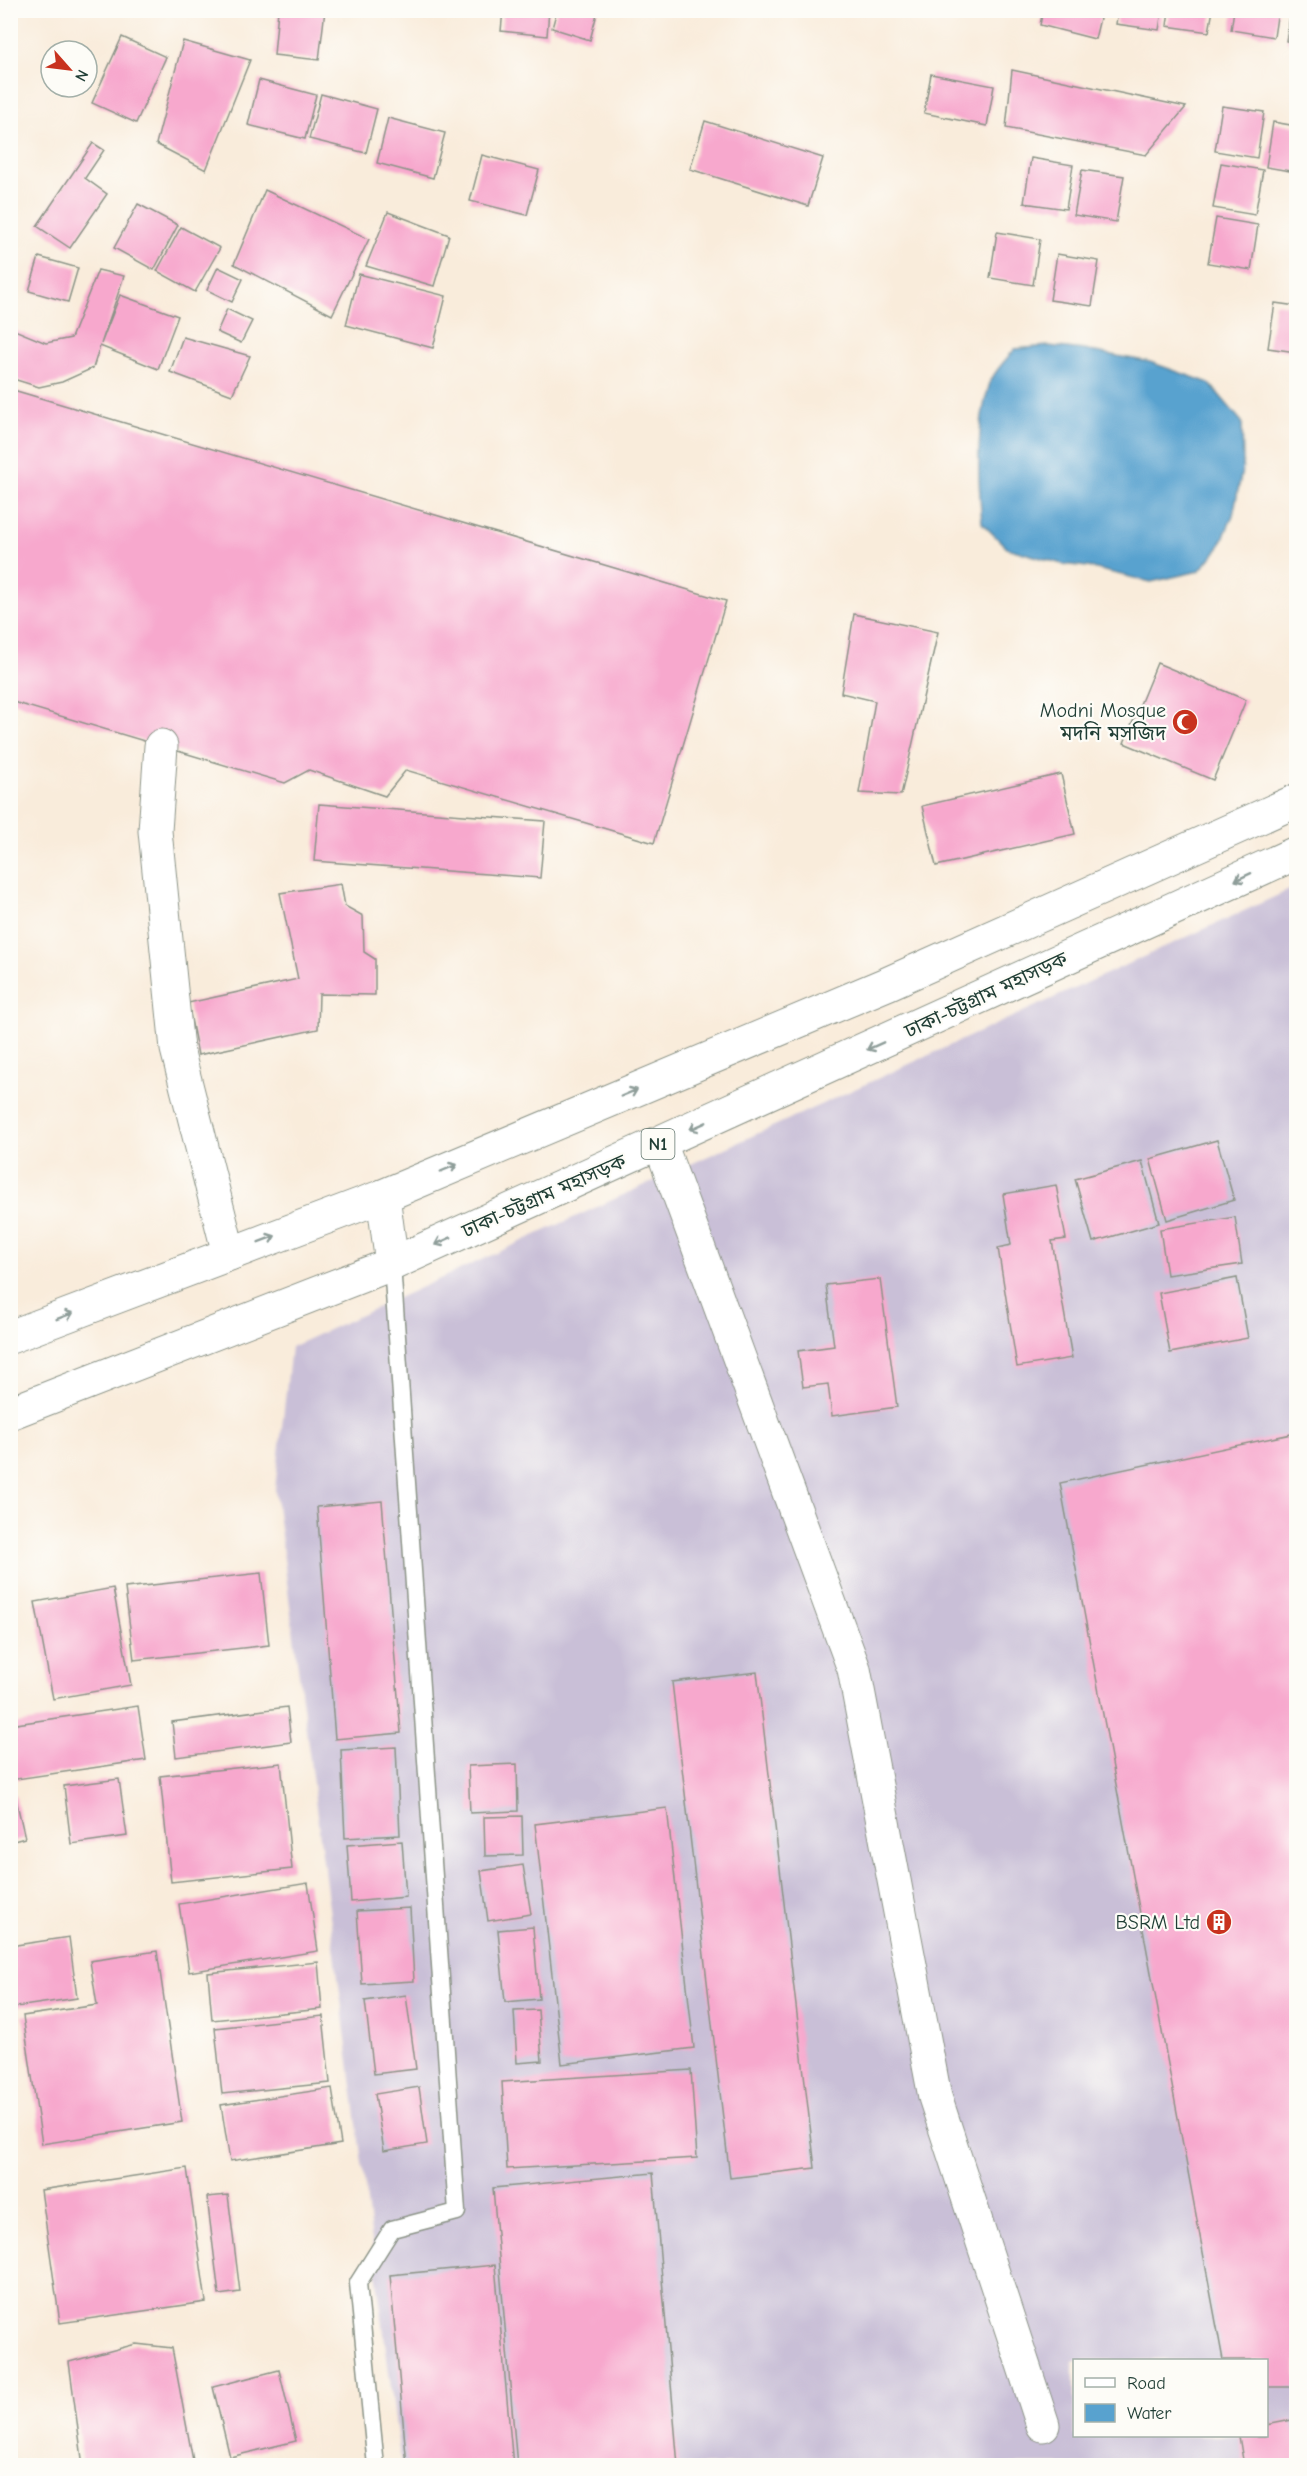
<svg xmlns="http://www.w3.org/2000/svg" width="1307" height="2476" viewBox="0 0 1307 2476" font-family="'Comic Neue','Noto Sans Bengali',sans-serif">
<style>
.industrial{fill:#c9bfd7;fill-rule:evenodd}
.water{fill:#58a2cf;stroke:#3c7082;stroke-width:1.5}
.building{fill:#f7a8cd}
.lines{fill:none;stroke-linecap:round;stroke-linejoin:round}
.lane-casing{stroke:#8c9488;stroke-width:19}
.street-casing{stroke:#8c9488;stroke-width:35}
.highway-casing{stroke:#8c9488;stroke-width:35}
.lane{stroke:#fff;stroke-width:16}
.street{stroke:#fff;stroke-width:33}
.highway{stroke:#fff;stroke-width:33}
.oneway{stroke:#8f9e9a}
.labels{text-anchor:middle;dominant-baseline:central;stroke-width:4.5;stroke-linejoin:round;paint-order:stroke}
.shield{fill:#fdfcf7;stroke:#62766e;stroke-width:1.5}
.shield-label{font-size:18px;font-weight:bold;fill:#1f3d34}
.poi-label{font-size:20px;fill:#1f3d34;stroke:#fdfcf7;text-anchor:end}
.street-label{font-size:20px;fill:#1f3d34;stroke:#fdfcf7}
</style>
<rect width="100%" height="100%" fill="#fdfcf7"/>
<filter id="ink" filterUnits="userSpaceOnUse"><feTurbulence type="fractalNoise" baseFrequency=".0167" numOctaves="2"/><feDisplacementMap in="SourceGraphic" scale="12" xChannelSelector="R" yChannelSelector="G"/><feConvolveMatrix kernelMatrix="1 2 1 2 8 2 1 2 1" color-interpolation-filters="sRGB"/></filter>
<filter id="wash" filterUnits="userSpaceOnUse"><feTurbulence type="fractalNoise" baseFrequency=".008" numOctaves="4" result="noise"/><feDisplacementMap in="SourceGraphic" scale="24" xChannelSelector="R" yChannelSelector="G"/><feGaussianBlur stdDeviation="1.35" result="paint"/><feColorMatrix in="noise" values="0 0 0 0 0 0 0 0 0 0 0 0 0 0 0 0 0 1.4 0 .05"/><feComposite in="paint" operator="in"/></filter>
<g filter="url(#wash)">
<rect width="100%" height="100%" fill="#f9ecdb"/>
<path class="industrial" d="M1296,887V2465H401L275,1489L291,1347ZM1074,2360H1266V2436H1074Z"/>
<path class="water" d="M1049,346L1084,350L1150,362L1209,383L1242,422L1243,466L1233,515L1219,548L1199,571L1151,582L1088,567L1062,564L1007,548L982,523C978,478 975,427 990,383C994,371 1007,359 1015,349Z"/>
<g id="blocks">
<g class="building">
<path d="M278,10H325L319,60L274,55Z"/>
<path d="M503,10H549L547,36L501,31Z"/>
<path d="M557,10H598L590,40L552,28Z"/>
<path d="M1043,10H1102L1095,39L1040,25Z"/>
<path d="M1118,10H1162L1159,30L1116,24Z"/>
<path d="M1169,10H1213L1209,32L1167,26Z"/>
<path d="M1234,10H1278L1274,37L1231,30Z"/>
<path d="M1291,10H1296V43L1286,41Z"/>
<path d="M122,37L166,57L136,123L92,103Z"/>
<path d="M183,41L250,60L206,170L156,144Z"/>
<path d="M1012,70L1186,107L1146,155L1006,128Z"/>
<path d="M931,74L994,86L987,126L924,113Z"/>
<path d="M259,80L316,95L305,139L248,125Z"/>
<path d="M321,94L377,109L366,153L309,139Z"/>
<path d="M1222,106L1264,112L1257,158L1215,151Z"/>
<path d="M388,118L445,133L433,178L377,163Z"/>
<path d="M705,121L823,158L808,206L690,169Z"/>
<path d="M1273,122L1296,126V172L1266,167Z"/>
<path d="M93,143L104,150L85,178L107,194L70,248L37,226Z"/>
<path d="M482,155L539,170L527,215L470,201Z"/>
<path d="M1031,158L1073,165L1066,209L1024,203Z"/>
<path d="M1221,163L1263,170L1255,215L1213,208Z"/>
<path d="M1082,170L1124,176L1116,222L1074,215Z"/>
<path d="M265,190L369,239L332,315L234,264Z"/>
<path d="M138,204L178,225L154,270L114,248Z"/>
<path d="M388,212L449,235L434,286L366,266Z"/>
<path d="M1216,218L1258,225L1251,270L1208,263Z"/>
<path d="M181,227L220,248L195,292L157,271Z"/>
<path d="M997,232L1040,239L1033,285L990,278Z"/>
<path d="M1057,254L1099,261L1092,306L1050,300Z"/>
<path d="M39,257L78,268L68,302L29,291Z"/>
<path d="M218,267L243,279L232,302L207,290Z"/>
<path d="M98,270L124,276L101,344L120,295L178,316L158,369L100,346L93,368L62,382L39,387L10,378V328L46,343L71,338Z"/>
<path d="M359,274L446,296L433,348L346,325Z"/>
<path d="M1275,303L1296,306V352L1268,348Z"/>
<path d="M227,309L252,321L241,343L217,332Z"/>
<path d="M183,337L250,356L232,395L170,372Z"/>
<path d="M10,389L726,601L654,843L406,770L385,796L309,770L285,783L10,701Z"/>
<path d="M854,614L938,632L901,795L859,793L875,701L841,693Z"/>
<path d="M1157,663L1246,700L1213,780L1124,743Z"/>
<path d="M1061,774L1075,834L936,866L922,806Z"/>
<path d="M319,804L545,821L540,878L314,861Z"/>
<path d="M341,884L345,906L363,916L364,952L375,959V995L319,994L318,1029L198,1055L188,1003L298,979L280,893Z"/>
<path d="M1217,1140L1234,1200L1167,1220L1150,1159Z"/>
<path d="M1142,1161L1159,1223L1093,1242L1075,1179Z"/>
<path d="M1056,1185L1066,1239L1052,1241L1072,1358L1017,1367L998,1248L1011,1245L1003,1194Z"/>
<path d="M1235,1217L1242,1264L1167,1275L1160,1229Z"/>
<path d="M1237,1278L1248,1338L1170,1353L1159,1293Z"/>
<path d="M880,1279L897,1407L832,1416L828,1384L803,1387L798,1351L834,1346L826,1285Z"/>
<path d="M1296,1433V2387H1266V2360H1223L1060,1483Z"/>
<path d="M382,1501L401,1733L335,1739L317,1507Z"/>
<path d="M261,1573L269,1645L134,1660L125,1588Z"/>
<path d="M113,1588L131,1685L53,1699L35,1602Z"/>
<path d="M757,1672L815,2168L730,2178L672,1682Z"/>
<path d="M138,1706L146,1760L10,1780V1725Z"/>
<path d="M287,1707L291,1742L176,1757L172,1722Z"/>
<path d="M396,1747L400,1835L345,1838L341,1750Z"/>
<path d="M281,1763L292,1869L171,1882L160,1776Z"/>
<path d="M517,1764L518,1811L470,1813L468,1766Z"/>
<path d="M119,1779L127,1836L71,1844L64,1786Z"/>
<path d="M15,1795L25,1838L10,1842V1796Z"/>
<path d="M667,1808L694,2048L562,2064L535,1824Z"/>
<path d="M522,1816L523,1855L485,1856L484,1817Z"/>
<path d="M402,1841L406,1897L351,1902L347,1845Z"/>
<path d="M523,1865L531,1914L488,1921L481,1871Z"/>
<path d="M308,1883L318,1951L189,1972L179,1904Z"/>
<path d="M410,1908L414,1981L362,1984L357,1911Z"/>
<path d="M533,1927L539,1999L505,2002L498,1930Z"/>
<path d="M69,1937L77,1998L10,2008V1946Z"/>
<path d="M157,1951L182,2122L42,2144L23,2016L97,2005L90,1961Z"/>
<path d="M318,1962L322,2009L212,2020L208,1973Z"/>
<path d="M406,1995L416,2069L374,2074L365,2001Z"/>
<path d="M538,2010L542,2061L517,2063L514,2011Z"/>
<path d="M323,2016L330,2083L222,2094L215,2028Z"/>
<path d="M691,2070L697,2158L507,2169L502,2082Z"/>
<path d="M419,2087L427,2144L384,2151L375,2094Z"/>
<path d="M332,2088L341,2144L230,2161L221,2105Z"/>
<path d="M187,2168L206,2302L60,2323L41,2190Z"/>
<path d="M653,2173L678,2466H517L493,2188Z"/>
<path d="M228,2195L240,2292L219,2295L207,2197Z"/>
<path d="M495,2265L513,2466H407L390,2275Z"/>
<path d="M136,2344L172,2348L194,2466H83L69,2362Z"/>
<path d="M279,2370L296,2441L230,2457L213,2387Z"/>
<path d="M1292,2420L1296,2444V2466H1244L1239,2436H1266V2425Z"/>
</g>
</g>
</g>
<g filter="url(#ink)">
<use href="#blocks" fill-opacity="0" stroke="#8c9488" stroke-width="1.5"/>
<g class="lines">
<g class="lane-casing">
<path id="lane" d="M376,2466L358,2283L392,2229L457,2212L392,1264"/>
</g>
<g class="street-casing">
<g id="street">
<path d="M161,746L155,831L177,1049L229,1254"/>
<path d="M660,1143L854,1669L935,2097L1043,2425"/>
<path d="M383,1196L392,1264"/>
</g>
</g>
<g class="highway-casing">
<g id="highway">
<path d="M10,1337L383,1196L889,983L1296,801"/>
<path d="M10,1413L392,1264L1296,853"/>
</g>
</g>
<use href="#lane" class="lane"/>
<use href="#street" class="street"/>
<use href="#highway" class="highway"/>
</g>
<defs><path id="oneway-shaft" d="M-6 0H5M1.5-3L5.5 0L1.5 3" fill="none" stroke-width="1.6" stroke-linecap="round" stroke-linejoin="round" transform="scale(1.5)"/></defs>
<g class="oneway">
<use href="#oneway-shaft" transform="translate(1243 877) rotate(155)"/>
<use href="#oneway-shaft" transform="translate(875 1046) rotate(156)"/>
<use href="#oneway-shaft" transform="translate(629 1093) rotate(-23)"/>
<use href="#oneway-shaft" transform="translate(698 1126) rotate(156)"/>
<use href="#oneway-shaft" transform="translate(449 1168) rotate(-23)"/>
<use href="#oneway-shaft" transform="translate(267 1239) rotate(-21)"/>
<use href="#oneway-shaft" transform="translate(443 1241) rotate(156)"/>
<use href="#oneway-shaft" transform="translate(65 1316) rotate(-21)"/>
</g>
</g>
<defs>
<g id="mosque-disc" transform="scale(1.35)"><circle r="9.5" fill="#c8321e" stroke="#fdfcf7"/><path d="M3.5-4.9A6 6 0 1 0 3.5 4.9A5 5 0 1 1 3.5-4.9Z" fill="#fff"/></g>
<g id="building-disc" transform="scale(1.35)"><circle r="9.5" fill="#c8321e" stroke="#fdfcf7"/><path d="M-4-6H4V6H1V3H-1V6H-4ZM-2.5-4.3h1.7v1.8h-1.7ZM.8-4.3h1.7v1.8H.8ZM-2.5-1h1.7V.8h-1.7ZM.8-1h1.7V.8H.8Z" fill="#fff"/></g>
</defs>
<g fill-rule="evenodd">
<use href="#mosque-disc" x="1185" y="722"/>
<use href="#building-disc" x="1219" y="1922"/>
</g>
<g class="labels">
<rect class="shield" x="641.5" y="1129" width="33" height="30" rx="4.5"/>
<g class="shield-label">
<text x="658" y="1144">N1</text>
</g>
<g class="poi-label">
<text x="1166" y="710">Modni Mosque<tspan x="1166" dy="23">মদনি মসজিদ</tspan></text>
<text x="1200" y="1922">BSRM Ltd</text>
</g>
<g class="street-label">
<text transform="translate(986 995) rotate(-25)">ঢাকা-চট্টগ্রাম মহাসড়ক</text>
<text transform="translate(544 1196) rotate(-24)">ঢাকা-চট্টগ্রাম মহাসড়ক</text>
</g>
</g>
<rect width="1307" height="2476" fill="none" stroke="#fdfcf7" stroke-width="36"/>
<rect x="1073" y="2359" width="195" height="78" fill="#fdfcf7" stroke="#a4b0a9" stroke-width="1.5"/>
<rect x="1085" y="2378" width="30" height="9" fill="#ffffff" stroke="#a4b0a9" stroke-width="1.5"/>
<text x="1127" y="2389" font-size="18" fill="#1f3d34">Road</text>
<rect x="1085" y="2404" width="30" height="18" fill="#58a2cf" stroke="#a4b0a9" stroke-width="1.5"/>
<text x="1127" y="2419" font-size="18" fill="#1f3d34">Water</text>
<g transform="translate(69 69) rotate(118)"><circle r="28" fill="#fdfcf7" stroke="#a4b0a9" stroke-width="1.5"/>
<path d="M0-4.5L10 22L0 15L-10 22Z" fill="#c8321e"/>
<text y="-9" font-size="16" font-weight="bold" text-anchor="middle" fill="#1f3d34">N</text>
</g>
</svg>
